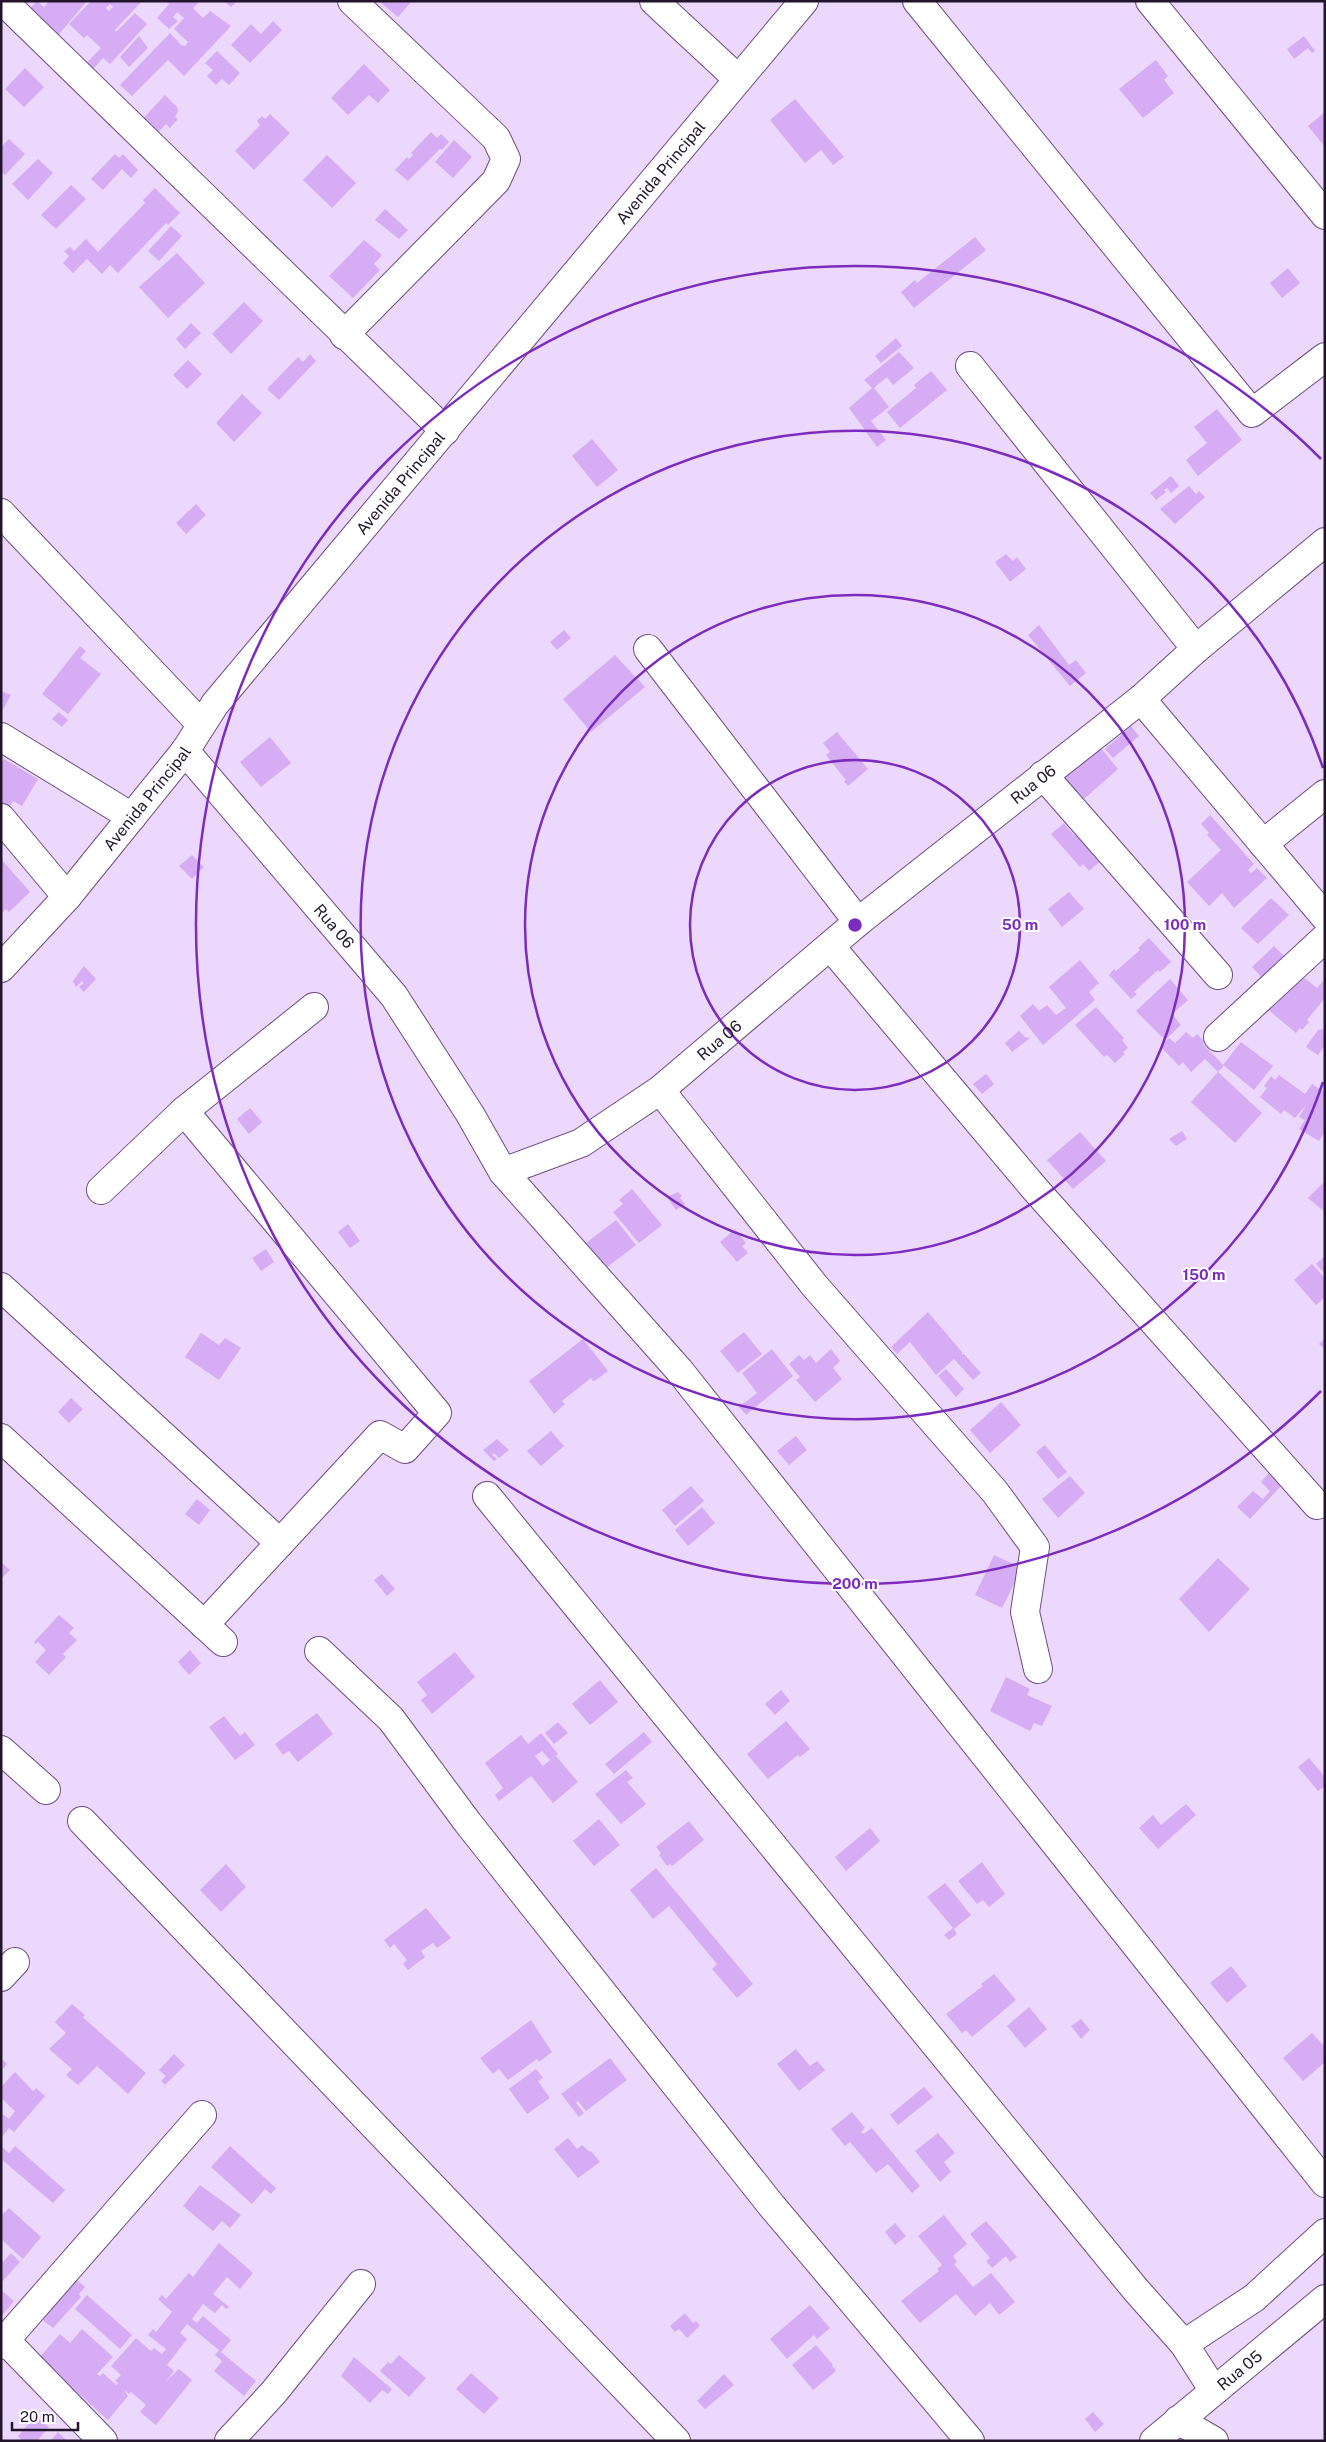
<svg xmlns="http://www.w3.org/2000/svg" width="1326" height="2442" viewBox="0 0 1326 2442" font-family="'Public Sans',sans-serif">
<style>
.building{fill:#d6adf4;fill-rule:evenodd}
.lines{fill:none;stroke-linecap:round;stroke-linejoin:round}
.minor-casing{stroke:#6c4d82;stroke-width:30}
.minor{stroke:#fff;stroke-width:28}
.ring{fill:none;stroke:#7b2cbf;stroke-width:2.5}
.labels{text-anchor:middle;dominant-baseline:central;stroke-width:4;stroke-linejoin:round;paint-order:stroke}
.street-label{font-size:16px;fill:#22152b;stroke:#fff}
.centre{fill:#7b2cbf;stroke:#fff;stroke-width:2.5}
.ring-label{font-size:15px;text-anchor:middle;font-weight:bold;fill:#7b2cbf;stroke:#fff;stroke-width:4;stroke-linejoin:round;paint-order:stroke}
</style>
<rect width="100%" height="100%" fill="#edd8fd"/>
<g class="building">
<path d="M37,1L44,7L49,1H87L50,45L22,16Z"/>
<path d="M91,1H142L115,30L116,32L135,13L147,24L110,64L103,58L87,76L80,70L101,48L87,35L84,38L69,24ZM110,4L113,7L109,11L106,8Z"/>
<path d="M166,1H200L193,8L203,18L210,11L231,26L184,76L168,60L132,96L120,85L170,33L181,45L185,46L188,42L174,29L184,18L177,12L173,17L178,21L169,29L157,18L169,4Z"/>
<path d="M224,1H237L231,7Z"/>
<path d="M382,1H412L398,17L381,3Z"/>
<path d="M273,21L282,30L250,63L231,45L251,24L261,34Z"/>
<path d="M139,36L148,48L129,67L120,57Z"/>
<path d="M1304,36L1315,51L1312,53L1308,48L1294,59L1287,49Z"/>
<path d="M217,51L240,73L229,85L222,79L216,85L207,76L213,70L205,63Z"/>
<path d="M1156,60L1168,76L1164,80L1174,93L1143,118L1119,89Z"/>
<path d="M364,64L390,90L378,103L369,95L348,115L331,98Z"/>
<path d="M25,68L44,87L24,107L5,89Z"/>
<path d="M165,95L177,107L178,111L175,117L178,119L170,128L166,124L150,141L135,127Z"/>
<path d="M795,99L844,157L833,165L821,150L805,163L770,120Z"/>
<path d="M1325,112V147L1308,126Z"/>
<path d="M270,114L290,133L254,170L235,151L260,125L257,121L262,116L265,119Z"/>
<path d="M431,132L437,138L441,134L449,142L442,150L440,149L408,181L395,170L407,157L409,159L413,155L411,153Z"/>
<path d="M9,139L25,154L5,175L1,172V147Z"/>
<path d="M454,140L472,157L453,178L435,162Z"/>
<path d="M115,154L119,158L123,154L138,170L131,178L122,169L103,190L91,179Z"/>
<path d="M327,155L356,183L332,208L303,180Z"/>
<path d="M38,159L53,173L28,200L12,184Z"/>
<path d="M71,185L86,199L56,229L41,215Z"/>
<path d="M155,188L180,213L168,225L166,223L118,273L110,265L102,274L87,259L73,273L63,263L69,256L64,251L70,247L74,251L86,239L98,252L145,203L143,200Z"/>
<path d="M385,209L408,230L399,239L375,220Z"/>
<path d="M171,226L182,236L159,261L148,251Z"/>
<path d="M975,237L986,250L914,308L901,292L915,280L917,283Z"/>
<path d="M364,240L382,255L374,264L380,270L353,298L329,276Z"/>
<path d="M177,253L205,283L168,318L139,287Z"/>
<path d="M1288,268L1300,283L1282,298L1270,283Z"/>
<path d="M244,302L263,321L231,354L212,334Z"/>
<path d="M191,323L201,333L185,349L176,339Z"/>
<path d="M896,338L902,346L881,363L875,356Z"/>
<path d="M899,352L914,368L893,385L887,377L874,388L889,407L871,421L886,440L877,447L849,408L872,388L864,380Z"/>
<path d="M310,354L316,361L279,400L267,389L298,357L303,362Z"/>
<path d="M188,360L202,374L187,389L173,375Z"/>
<path d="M931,371L947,390L900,428L887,412L916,388L914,385Z"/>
<path d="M242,394L262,413L234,442L216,423Z"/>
<path d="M1217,409L1242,440L1198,476L1186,460L1207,443L1194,427Z"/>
<path d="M592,439L618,470L597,487L572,456Z"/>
<path d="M1171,476L1179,486L1171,493L1167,488L1164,490L1166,492L1156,500L1150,493Z"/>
<path d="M1189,486L1196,494L1199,491L1205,497L1175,524L1160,509Z"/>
<path d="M196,504L206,515L186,534L176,523Z"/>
<path d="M1006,554L1013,561L1017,557L1026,569L1010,582L995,562Z"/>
<path d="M1039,625L1069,665L1076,660L1086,673L1070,686L1028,635Z"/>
<path d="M564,630L571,638L557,650L550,642Z"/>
<path d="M80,646L86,651L80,658L101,674L68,714L42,694Z"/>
<path d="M615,655L645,687L591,732L563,699Z"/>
<path d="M1,691L11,695L1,713Z"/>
<path d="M59,712L68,720L62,727L52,719Z"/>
<path d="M1131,726L1139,736L1113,758L1105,749Z"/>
<path d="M837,732L868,769L848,786L844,781L846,780L826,755L830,752L823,743Z"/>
<path d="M270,737L291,763L261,787L240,762Z"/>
<path d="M1100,747L1118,769L1084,799L1062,775Z"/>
<path d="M4,759L38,779L22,806L13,801L5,814L1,812V764Z"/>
<path d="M1210,815L1254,864L1248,870L1251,873L1257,868L1267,878L1234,908L1222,893L1209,906L1187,882L1221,850L1207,835L1209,833L1201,824Z"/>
<path d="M1064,823L1074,835L1078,833L1102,860L1089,871L1083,864L1080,867L1051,834Z"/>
<path d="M192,855L204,867L192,879L179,866Z"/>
<path d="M1,859L30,892L9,912L6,909L1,914Z"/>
<path d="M1069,892L1084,909L1062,927L1048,909Z"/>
<path d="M1271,898L1289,915L1258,944L1241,928Z"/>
<path d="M1149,938L1171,962L1160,972L1158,970L1134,992L1137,994L1131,999L1109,975L1114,969L1116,971L1140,950L1138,948Z"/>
<path d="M1274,946L1288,960L1266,982L1252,967Z"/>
<path d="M1080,960L1099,983L1089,992L1095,1000L1043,1045L1020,1016L1033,1004L1039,1011L1047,1005L1056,1015L1066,1008L1049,987Z"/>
<path d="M84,966L96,979L84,992L79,987L84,983L82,981L76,987L73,981Z"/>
<path d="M1297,972L1317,988L1325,979V998L1307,1020L1309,1022L1302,1030L1300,1028L1296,1033L1266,1008Z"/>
<path d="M1170,979L1188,1000L1172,1014L1181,1025L1165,1040L1136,1011Z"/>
<path d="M1096,1007L1124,1038L1122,1040L1128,1048L1123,1052L1125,1054L1115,1063L1107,1055L1104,1057L1075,1025Z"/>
<path d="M1323,1029L1325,1045L1318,1055L1306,1047L1318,1030Z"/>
<path d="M1019,1031L1025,1037L1030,1038L1012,1052L1005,1043Z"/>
<path d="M1186,1032L1193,1038L1197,1034L1205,1042L1203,1044L1224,1066L1218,1072L1205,1059L1191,1072L1183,1062L1179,1066L1160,1046L1169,1038L1175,1043Z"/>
<path d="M1241,1042L1273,1066L1254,1090L1223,1065Z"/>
<path d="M1218,1072L1262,1113L1235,1143L1191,1102Z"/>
<path d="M986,1074L994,1084L982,1094L973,1084Z"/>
<path d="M1279,1075L1305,1094L1312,1084L1325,1092V1131L1319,1141L1299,1129L1305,1120L1299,1117L1306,1105L1295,1118L1284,1110L1281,1114L1260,1097L1267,1088L1264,1086L1271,1076L1275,1080Z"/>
<path d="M250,1108L262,1122L249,1134L237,1119Z"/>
<path d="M1182,1131L1187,1139L1176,1146L1169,1139Z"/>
<path d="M1080,1132L1106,1161L1073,1189L1047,1160Z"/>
<path d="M1325,1181V1212L1308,1198Z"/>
<path d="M632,1189L662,1225L639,1243L613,1212L623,1204L619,1200Z"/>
<path d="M678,1192L682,1196L680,1198L685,1204L676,1210L667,1197Z"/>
<path d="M616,1220L636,1245L606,1268L586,1243Z"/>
<path d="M348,1224L360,1241L350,1248L338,1232Z"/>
<path d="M735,1229L746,1243L742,1246L748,1253L737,1262L720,1242Z"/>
<path d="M266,1249L274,1262L261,1271L252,1258Z"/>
<path d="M1325,1256V1274L1316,1264Z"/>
<path d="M1312,1264L1325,1278V1299L1324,1298L1316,1305L1294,1280Z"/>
<path d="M928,1312L962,1352V1355L964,1354L981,1373L973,1380L954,1359L936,1375L910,1342L897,1354L891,1347Z"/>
<path d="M744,1332L762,1354L738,1373L720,1351Z"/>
<path d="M201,1333L219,1345L225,1338L241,1348L219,1380L185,1357Z"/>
<path d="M1325,1338V1349L1319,1344Z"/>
<path d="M583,1339L608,1371L596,1380L593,1381L591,1378L562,1401L565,1404L554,1414L529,1381Z"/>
<path d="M772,1349L793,1376L746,1415L739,1407L757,1393L742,1373Z"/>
<path d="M831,1349L840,1361L833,1368L842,1379L815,1402L796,1380L800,1377L789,1364L799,1355L804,1360L810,1355L816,1363Z"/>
<path d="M946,1369L964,1389L956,1397L938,1376Z"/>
<path d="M71,1398L83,1409L69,1423L58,1412Z"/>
<path d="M1001,1402L1021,1425L990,1453L970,1430Z"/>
<path d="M551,1431L564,1446L541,1466L527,1451Z"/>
<path d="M796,1436L807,1450L789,1465L777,1451Z"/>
<path d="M497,1439L509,1450L499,1458L494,1453L492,1455L497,1459L494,1461L483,1450Z"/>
<path d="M1045,1445L1067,1472L1058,1479L1036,1452Z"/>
<path d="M1269,1473L1281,1486L1250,1519L1237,1507L1253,1491L1263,1499L1270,1491L1261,1482Z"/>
<path d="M1070,1476L1085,1493L1058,1518L1042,1499Z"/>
<path d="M691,1486L704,1501L675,1526L662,1510Z"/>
<path d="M197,1499L210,1510L199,1525L185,1514Z"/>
<path d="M702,1507L715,1523L688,1546L675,1530Z"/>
<path d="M994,1555L1022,1568L1002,1608L975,1595Z"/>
<path d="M1218,1558L1250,1589L1209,1632L1179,1599Z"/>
<path d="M1,1562L10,1570L1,1579Z"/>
<path d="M382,1574L395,1589L387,1596L374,1580Z"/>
<path d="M59,1615L74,1628L69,1633L77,1640L63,1654L66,1657L49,1675L35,1662L46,1650L38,1642L36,1644L34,1642Z"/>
<path d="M190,1650L201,1663L189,1675L178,1662Z"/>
<path d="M455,1652L475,1677L432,1714L421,1700L427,1695L417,1682Z"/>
<path d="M1006,1677L1030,1689L1027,1695L1052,1706L1042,1726L1034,1723L1030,1731L990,1711Z"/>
<path d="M600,1680L618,1702L590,1725L572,1704Z"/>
<path d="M781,1690L790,1701L775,1715L765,1704Z"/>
<path d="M317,1713L333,1734L298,1762L289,1751L283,1755L275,1744Z"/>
<path d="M224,1716L240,1736L245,1732L255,1745L235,1760L209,1727Z"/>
<path d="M786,1721L810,1749L800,1757L798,1755L768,1779L747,1754Z"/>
<path d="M558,1722L568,1733L554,1744L545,1733Z"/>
<path d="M644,1732L652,1742L614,1774L605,1764Z"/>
<path d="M541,1733L558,1754L556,1756L578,1782L553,1803L531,1776L499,1801L495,1795L503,1788L485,1763L521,1735L528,1744ZM542,1751L550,1760L543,1766L535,1756Z"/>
<path d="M1309,1758L1325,1777V1786L1318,1791L1298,1767Z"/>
<path d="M626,1770L633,1778L627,1782L646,1804L621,1824L595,1794Z"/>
<path d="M1186,1804L1196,1815L1158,1849L1139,1828L1153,1815L1161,1825Z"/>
<path d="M599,1819L620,1845L594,1866L573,1841Z"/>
<path d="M689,1821L704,1840L672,1866L670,1864L667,1866L659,1855L661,1853L656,1847Z"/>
<path d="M870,1828L880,1841L846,1871L835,1857Z"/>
<path d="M982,1862L1005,1894L989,1907L983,1900L977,1904L958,1881Z"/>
<path d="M226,1864L246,1887L221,1912L200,1890Z"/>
<path d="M656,1868L753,1984L737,1998L712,1969L717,1964L669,1906L653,1919L630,1890Z"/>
<path d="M945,1883L971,1915L954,1929L957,1934L949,1940L944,1935L953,1928L927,1897Z"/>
<path d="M426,1908L451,1938L437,1948L433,1943L421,1951L425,1957L408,1970L403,1964L407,1960L394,1944L390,1948L384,1940Z"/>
<path d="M1231,1966L1247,1986L1227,2003L1210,1983Z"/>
<path d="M994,1974L1016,2000L972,2037L966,2030L962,2033L946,2014L983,1986L981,1984Z"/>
<path d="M72,2004L85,2015L83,2017L87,2021L146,2073L128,2094L97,2066L78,2085L66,2075L72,2069L49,2049L66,2033L55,2022Z"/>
<path d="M1029,2007L1047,2029L1025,2048L1007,2026Z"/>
<path d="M1081,2019L1090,2030L1081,2039L1071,2026Z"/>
<path d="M531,2020L552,2052L539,2062L537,2059L508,2080L499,2069L493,2074L480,2058Z"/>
<path d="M1312,2033L1325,2047V2062L1303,2081L1283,2058Z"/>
<path d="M796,2049L810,2066L817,2061L825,2070L799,2091L777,2064Z"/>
<path d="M174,2054L185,2065L165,2085L161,2081L166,2076L159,2070Z"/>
<path d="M610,2058L627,2080L586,2111L578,2101L576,2103L584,2113L579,2117L561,2094Z"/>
<path d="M3,2060L7,2064L1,2071V2062Z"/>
<path d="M536,2069L543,2078L538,2081L550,2098L527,2114L509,2089Z"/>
<path d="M15,2072L33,2091L36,2088L45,2096L14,2132L9,2128L1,2138V2113L9,2119L15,2111L1,2098V2087Z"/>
<path d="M924,2087L933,2097L898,2125L890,2115Z"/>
<path d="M852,2112L865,2128L861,2132L863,2134L872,2128L920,2186L912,2193L888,2164L876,2173L850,2142L845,2146L831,2129Z"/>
<path d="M938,2133L955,2153L944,2162L951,2172L940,2182L915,2151Z"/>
<path d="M568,2138L577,2149L582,2145L590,2152L591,2151L600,2162L578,2178L554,2149Z"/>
<path d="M1,2146L9,2153L15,2146L65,2190L53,2203L1,2159Z"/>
<path d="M230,2146L276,2188L271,2194L265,2189L252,2204L211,2167Z"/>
<path d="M200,2185L241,2215L230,2228L222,2221L213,2231L183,2206Z"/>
<path d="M9,2208L41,2237L23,2259L1,2239V2216Z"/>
<path d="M944,2215L967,2244L953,2256L957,2262L954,2264L973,2287L991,2273L1015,2302L999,2315L990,2303L975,2316L956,2294L920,2323L901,2301L939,2271L937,2269L942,2265L918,2236Z"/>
<path d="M986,2221L1017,2257L1010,2262L1006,2256L992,2268L986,2261L990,2258L970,2234Z"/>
<path d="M895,2223L906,2236L895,2245L885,2232Z"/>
<path d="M219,2243L253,2273L240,2289L227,2277L213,2294L229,2307L226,2309L222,2305L215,2313L203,2304L192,2319L197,2323L203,2316L231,2340L221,2352L256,2381L244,2396L214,2371L222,2361L215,2355L219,2350L187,2324L180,2333L187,2339L167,2365L174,2371L166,2381L179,2369L192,2380L156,2425L140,2412L146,2405L131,2392L129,2394L124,2389L128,2396L108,2420L39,2358L60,2334L70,2343L82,2329L113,2357L97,2374L100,2376L103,2373L116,2385L118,2383L115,2381L121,2375L111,2366L136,2338L151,2351L154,2348L162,2354L166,2349L148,2335L153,2329L156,2332L172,2312L158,2299L162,2295L166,2299L189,2273L193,2277Z"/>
<path d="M11,2253L20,2262L1,2283V2264Z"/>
<path d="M72,2276L85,2287L79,2294L81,2297L53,2328L36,2315Z"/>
<path d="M1,2290L14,2301L1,2317Z"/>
<path d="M87,2295L132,2335L120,2349L75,2309Z"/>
<path d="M810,2305L830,2328L817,2339L814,2335L787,2359L770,2339Z"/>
<path d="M685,2313L693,2323L696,2321L700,2326L687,2338L679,2329L675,2332L670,2326Z"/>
<path d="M816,2345L833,2365L832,2366L836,2371L813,2390L792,2365Z"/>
<path d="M399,2355L426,2378L409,2397L380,2371L388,2362L391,2364Z"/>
<path d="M354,2357L392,2389L388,2394L382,2390L370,2403L341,2376Z"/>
<path d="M471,2373L499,2398L484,2414L456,2389Z"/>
<path d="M724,2374L734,2385L705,2409L697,2401Z"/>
<path d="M1093,2412L1104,2424L1095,2432L1085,2419Z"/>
<path d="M35,2416L49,2427L37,2441H22L18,2436Z"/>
<path d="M58,2432L67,2441H50Z"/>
</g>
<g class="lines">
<g class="minor-casing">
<g id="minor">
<path d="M3,1L445,431"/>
<path d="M654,1L738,79"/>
<path d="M917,1L1252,413L1325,357"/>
<path d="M1150,1L1325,215"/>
<path d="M344,335L496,181L506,159L496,138L352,1"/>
<path d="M970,366L1196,649"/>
<path d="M1,513L201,724"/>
<path d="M648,649L858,922"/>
<path d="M1141,699L1325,917"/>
<path d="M1,737L132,817"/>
<path id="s1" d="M185,751L394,996L470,1114L503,1172L581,1143L660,1090L858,922L1141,699L1196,649L1325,542"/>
<path d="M1043,775L1218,975"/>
<path d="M1,818L67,897"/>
<path d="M1263,844L1325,794"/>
<path d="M830,946L1035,1189L1317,1505"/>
<path id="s2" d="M1,968L67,897L185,751L215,704L804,1"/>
<path d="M1218,1037L1325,938"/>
<path d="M660,1090L814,1285L995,1492L1035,1547L1025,1612L1038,1669"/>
<path d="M184,1111L437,1413L405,1449L380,1435L204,1625"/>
<path d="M503,1172L679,1370L1325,2183"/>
<path d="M101,1190L184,1111L314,1007"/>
<path d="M1,1287L280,1543"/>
<path d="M1,1438L223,1642"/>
<path d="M487,1496L1136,2290L1184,2344L1254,2298L1325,2233"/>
<path d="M319,1651L391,1719L468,1823L771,2205L970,2441"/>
<path d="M1,1750L46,1790"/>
<path d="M82,1821L676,2441"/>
<path d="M1,1977L15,1962"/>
<path d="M1,2336L103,2441"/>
<path d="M1184,2344L1214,2391"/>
<path d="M1,2345L202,2115"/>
<path d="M1178,2420L1214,2441"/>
<path d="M229,2441L274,2392L361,2284"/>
<path id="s3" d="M1154,2441L1325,2299"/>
</g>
</g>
<use href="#minor" class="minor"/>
</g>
<g class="ring">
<circle cx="855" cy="925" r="165"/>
<circle cx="855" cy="925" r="330"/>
<path d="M1323 1082A494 494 0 1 1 1323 768"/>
<path d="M1321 1391A659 659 0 1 1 1321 459"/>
</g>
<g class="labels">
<g class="street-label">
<text stroke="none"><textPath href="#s2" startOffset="1034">Avenida Principal</textPath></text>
<text stroke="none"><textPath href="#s2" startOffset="629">Avenida Principal</textPath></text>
<text stroke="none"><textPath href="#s1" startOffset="1190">Rua 06</textPath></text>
<text stroke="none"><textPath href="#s2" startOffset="224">Avenida Principal</textPath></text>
<text stroke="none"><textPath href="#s1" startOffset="230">Rua 06</textPath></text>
<text stroke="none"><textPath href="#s1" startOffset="785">Rua 06</textPath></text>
<text stroke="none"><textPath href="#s3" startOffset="111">Rua 05</textPath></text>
</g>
</g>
<circle cx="855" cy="925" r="8" class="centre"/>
<g class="ring-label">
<text x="1020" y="930">50 m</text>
<text x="1185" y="930">100 m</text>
<text x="1204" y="1280">150 m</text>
<text x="855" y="1589">200 m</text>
</g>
<rect width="1326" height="2442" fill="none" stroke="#22152b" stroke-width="5"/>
<path d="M12 2422v8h66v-8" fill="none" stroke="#22152b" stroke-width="2.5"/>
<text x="20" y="2422" font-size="15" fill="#22152b" stroke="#ffffff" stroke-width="4" paint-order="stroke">20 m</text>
</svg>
